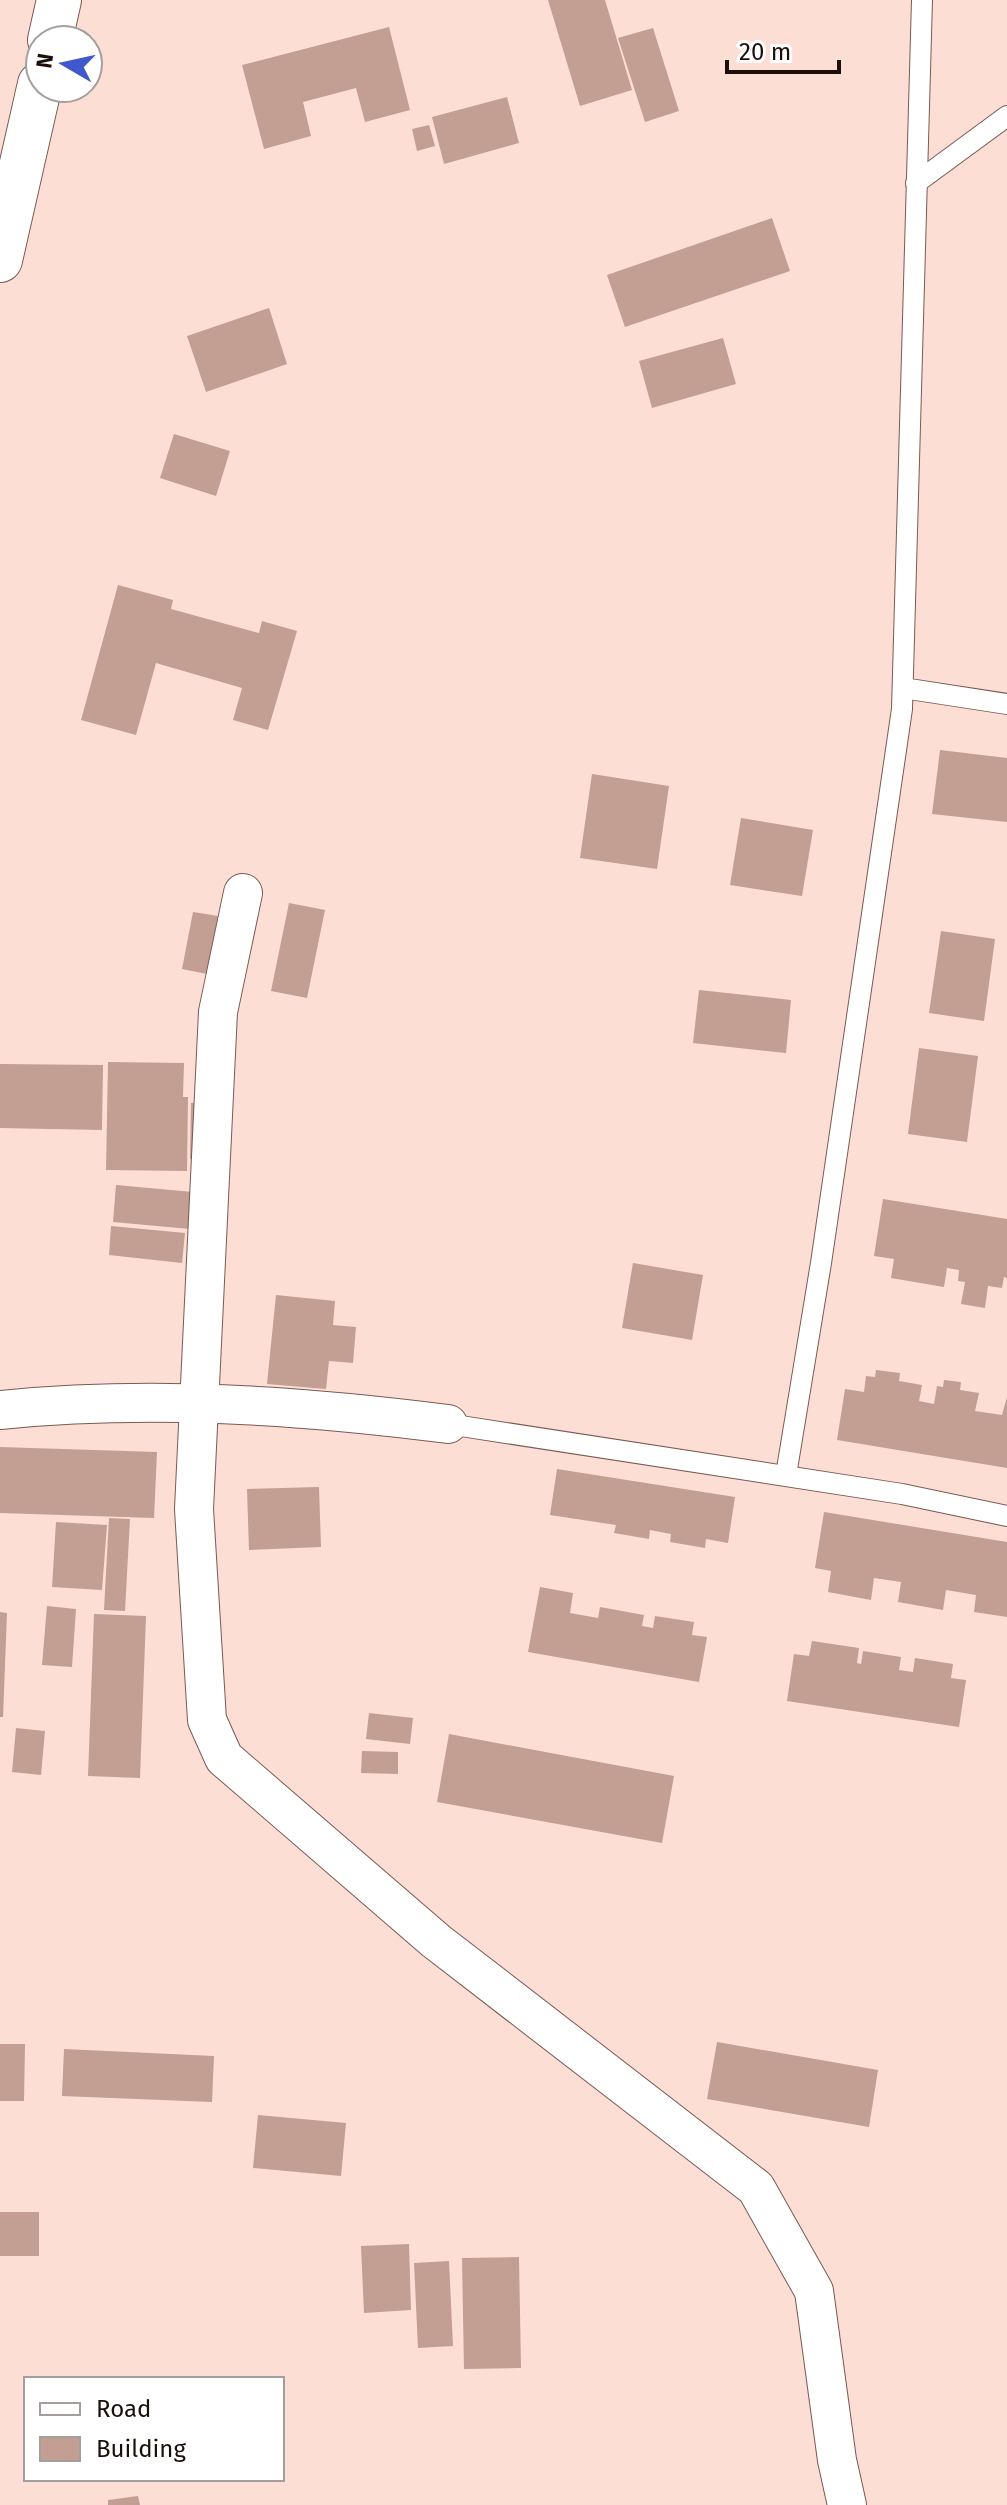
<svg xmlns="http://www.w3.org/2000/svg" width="1007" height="2505" viewBox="0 0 1007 2505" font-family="'Fira Sans',sans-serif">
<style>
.building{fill:#c29e93}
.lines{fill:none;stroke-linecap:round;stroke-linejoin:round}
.lane-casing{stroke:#7a5a50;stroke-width:22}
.street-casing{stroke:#7a5a50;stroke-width:40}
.secondary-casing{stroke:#7a5a50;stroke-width:46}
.lane{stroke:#fff;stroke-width:20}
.street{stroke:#fff;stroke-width:38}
.secondary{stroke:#fff;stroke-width:44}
</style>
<rect width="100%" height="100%" fill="#fdded5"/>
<g class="building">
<path d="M548,0H605L632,90L580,106Z"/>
<path d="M389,27L410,110L365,122L356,88L303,102L311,136L264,149L242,65Z"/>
<path d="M653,28L679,111L645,122L618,38Z"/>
<path d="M507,97L519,143L444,164L432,117Z"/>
<path d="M429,125L435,146L417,151L412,129Z"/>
<path d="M772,218L790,271L625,327L607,275Z"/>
<path d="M269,308L287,364L206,392L187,336Z"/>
<path d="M723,338L736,384L652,408L639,361Z"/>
<path d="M174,434L230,451L216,496L160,478Z"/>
<path d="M118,585L173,600L171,609L259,633L262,621L297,631L268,730L233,720L242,688L156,663L136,735L81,720Z"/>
<path d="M940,750L1007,758V822L932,814Z"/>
<path d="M592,774L669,786L657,869L580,858Z"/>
<path d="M741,818L813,830L802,896L730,885Z"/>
<path d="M289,903L325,910L307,998L271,991Z"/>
<path d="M193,912L218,916L207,974L182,969Z"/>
<path d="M941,931L995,939L984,1021L929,1013Z"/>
<path d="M699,990L791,1000L786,1053L693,1043Z"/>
<path d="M919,1048L978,1056L967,1142L908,1134Z"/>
<path d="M108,1062L184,1063L183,1097H188L187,1171L106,1170Z"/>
<path d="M0,1064L103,1065L102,1130L0,1128Z"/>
<path d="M208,1102L206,1159H190L191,1103Z"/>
<path d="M116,1185L193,1192L190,1229L113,1222Z"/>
<path d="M883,1199L1007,1219V1278L1004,1277L1002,1288L988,1286L985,1308L961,1304L965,1282L958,1281L959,1270L947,1268L944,1287L891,1278L894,1259L874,1256Z"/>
<path d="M111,1226L185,1233L182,1263L109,1255Z"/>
<path d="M633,1263L703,1275L692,1340L622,1328Z"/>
<path d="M276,1295L335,1301L333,1325L356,1327L353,1363L329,1361L326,1389L267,1384Z"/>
<path d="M876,1370L900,1373L899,1381L922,1385L919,1401L934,1404L937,1386L943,1387L944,1380L961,1382L960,1390L979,1393L975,1411L1002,1415L1007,1397V1468L837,1440L845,1389L864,1392L866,1376L875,1377Z"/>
<path d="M0,1447L157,1452L154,1518L0,1513Z"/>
<path d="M557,1469L735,1497L728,1543L706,1539L705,1548L670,1542L671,1534L650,1530L649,1539L614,1533L616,1525L550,1515Z"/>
<path d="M319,1487L321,1547L249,1550L247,1489Z"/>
<path d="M824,1512L1007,1542V1617L974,1612L976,1595L946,1590L943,1610L898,1602L901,1582L874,1578L871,1600L828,1592L831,1571L815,1568Z"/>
<path d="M109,1518L130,1519L125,1611L104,1610Z"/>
<path d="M56,1522L107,1525L102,1590L52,1587Z"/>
<path d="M540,1587L573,1593L570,1613L598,1618L600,1607L644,1615L642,1626L653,1628L655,1616L694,1622L692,1635L707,1637L699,1682L528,1652Z"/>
<path d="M47,1606L76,1609L72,1667L42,1665Z"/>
<path d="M0,1612L7,1613L3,1717H0Z"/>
<path d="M94,1614L146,1616L140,1778L88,1776Z"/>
<path d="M812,1641L859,1648L857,1663L861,1664L863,1651L901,1657L899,1670L913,1672L915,1658L953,1664L951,1678L966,1680L959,1727L787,1701L794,1654L809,1656Z"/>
<path d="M369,1713L413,1718L410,1744L366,1739Z"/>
<path d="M16,1728L45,1731L41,1775L12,1772Z"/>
<path d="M449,1734L674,1776L662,1843L437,1802Z"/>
<path d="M362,1751L398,1752V1774L361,1773Z"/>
<path d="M717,2042L878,2070L869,2127L707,2099Z"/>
<path d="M0,2044H25L24,2101H0Z"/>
<path d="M64,2049L214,2056L212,2102L62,2096Z"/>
<path d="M258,2115L346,2123L341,2176L253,2168Z"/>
<rect x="0" y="2212" width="39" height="44"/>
<path d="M409,2244L411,2310L364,2313L361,2246Z"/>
<path d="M519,2257L521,2368L464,2369L462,2258Z"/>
<path d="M449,2261L453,2346L418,2348L414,2263Z"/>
<path d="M138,2496L140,2505H108V2500Z"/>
</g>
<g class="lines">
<g class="lane-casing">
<g id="lane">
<path d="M916,183L1007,116"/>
<path d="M903,688L1007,704"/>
<path d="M448,1424L902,1494L1007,1516"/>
<path d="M786,1475L821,1263L902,709L922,0"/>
</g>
</g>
<g class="street-casing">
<g id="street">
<path d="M243,893L218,1012L194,1509L207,1720L224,1758L436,1941L756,2188L814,2291L837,2460L847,2505"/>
<path d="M0,1410C149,1395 299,1405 448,1424"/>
</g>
</g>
<g class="secondary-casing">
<g id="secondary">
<path d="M50,40L59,0"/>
<path d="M0,260L40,84"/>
</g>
</g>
<use href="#lane" class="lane"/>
<use href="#street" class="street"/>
<use href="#secondary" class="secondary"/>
</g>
<rect x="24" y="2377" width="260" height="104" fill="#ffffff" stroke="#a49f9d" stroke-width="2"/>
<rect x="40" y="2403" width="40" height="12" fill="#ffffff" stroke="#a49f9d" stroke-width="2"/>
<text x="96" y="2417" font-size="24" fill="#1c0f0b">Road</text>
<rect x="40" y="2437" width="40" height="24" fill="#c29e93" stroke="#a49f9d" stroke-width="2"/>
<text x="96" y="2457" font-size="24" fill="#1c0f0b">Building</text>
<g transform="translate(64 64) rotate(279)"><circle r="38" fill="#ffffff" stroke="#a49f9d" stroke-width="2"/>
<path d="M0-6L14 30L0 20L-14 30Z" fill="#4058cb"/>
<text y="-12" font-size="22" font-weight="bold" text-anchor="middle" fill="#1c0f0b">N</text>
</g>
<path d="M727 60v12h112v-12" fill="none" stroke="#1c0f0b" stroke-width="4"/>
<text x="739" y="60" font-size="24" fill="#1c0f0b" stroke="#ffffff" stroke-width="6" paint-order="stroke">20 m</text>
</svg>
